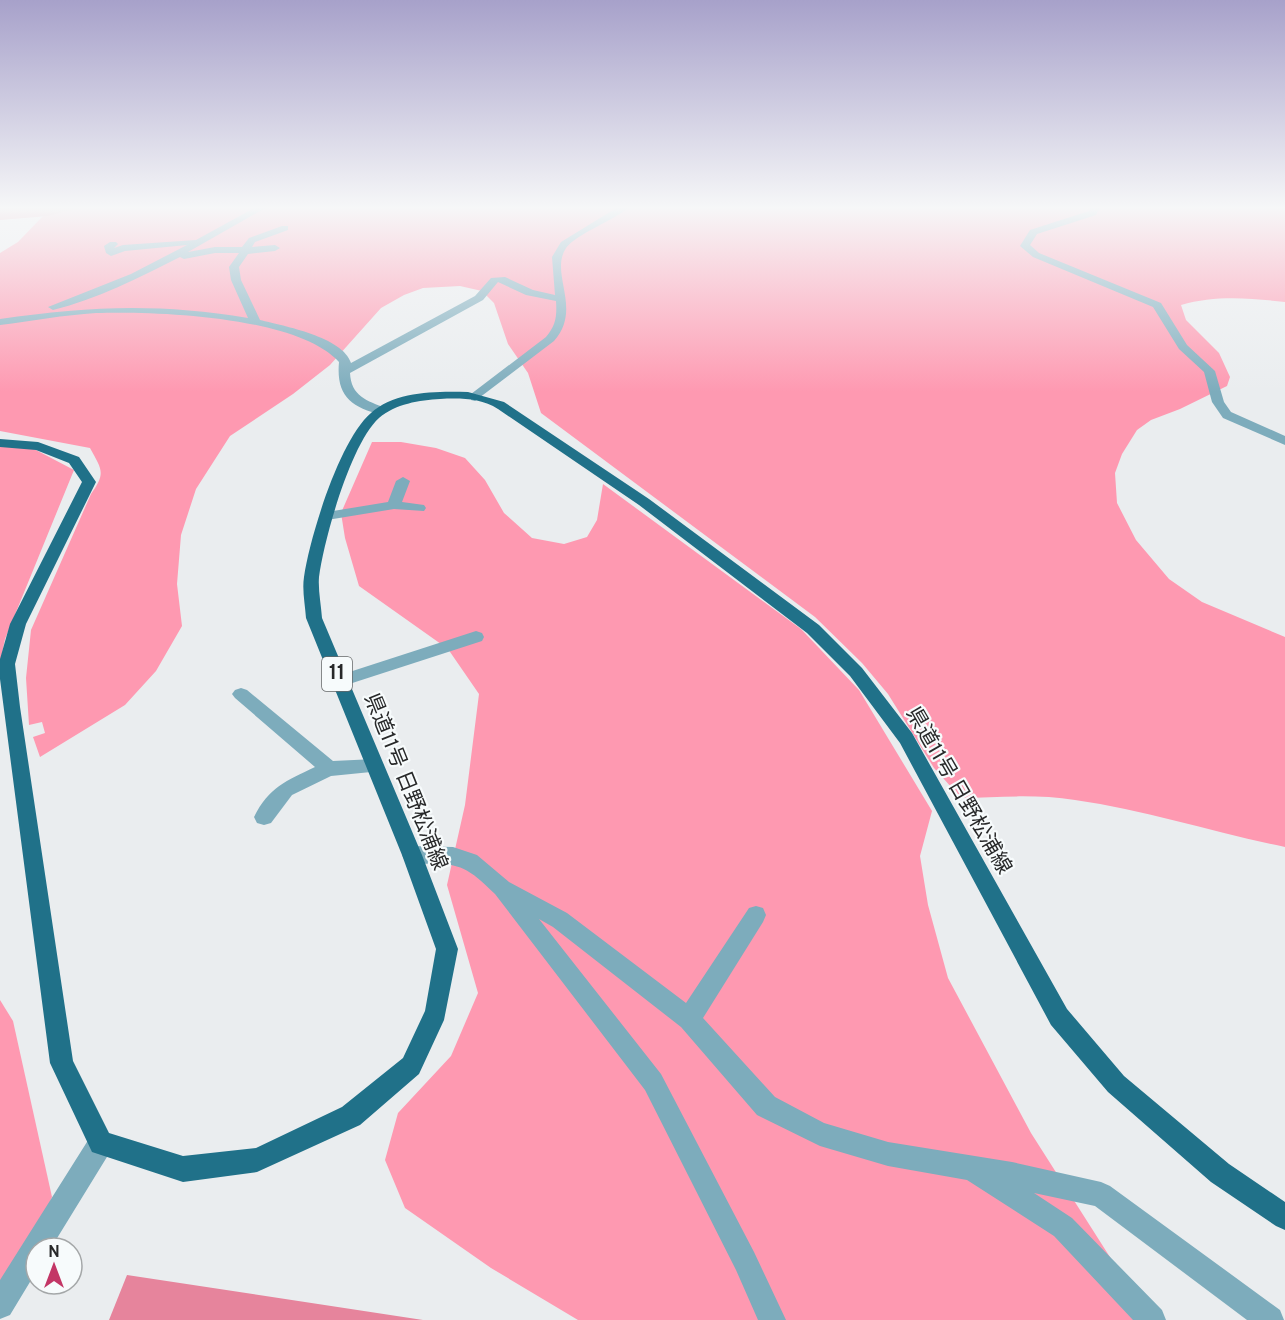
<svg xmlns="http://www.w3.org/2000/svg" width="1285" height="1320" viewBox="0 0 1285 1320" font-family="Overpass,'Noto Sans JP',sans-serif">
<style>
.forest{fill:#fe99b1}
.water{fill:#e6849c}
.lines{fill:none;stroke-linecap:round;stroke-linejoin:round}
.minor{fill:#7dacbc;fill-rule:evenodd}
.primary{fill:#207189;fill-rule:evenodd}
.labels{text-anchor:middle;dominant-baseline:central;stroke-width:4.5;stroke-linejoin:round;paint-order:stroke}
.shield{fill:#f7fbfc;stroke:#666869;stroke-width:1.5}
.shield-label{font-size:20px;font-weight:bold;fill:#28292a}
.street-label{font-size:21px;fill:#28292a;stroke:#f7fbfc}
</style>
<rect width="100%" height="100%" fill="#eaedef"/>
<g class="forest">
<path d="M68,207H1285V302C1250,298 1215,295 1181,305L1186,320L1219,353L1230,377L1227,386L1180,409L1151,420L1137,430L1122,454L1115,473L1117,503L1136,540L1169,579L1202,602L1285,637V847C1215,833 1147,810 1075,800C1038,794 999,797 961,798L934,768L888,694L862,663L815,617L541,413L528,373L508,344L494,303L482,291L460,286L423,288L404,295L381,308L330,365L293,394L230,436L196,489L181,535L177,584L182,626L156,671L125,705L40,757L33,737L45,733L42,722L29,725L26,678L31,630L91,494C106,473 102,470 90,448L0,431V253L18,242L43,216Z"/>
<path d="M372,442H401L436,448L465,458L485,480L504,513L532,538L564,544L587,537L597,520L603,484L801,629L859,690L932,811L920,856L928,905L948,978L1031,1133L1150,1320H578L491,1268L405,1208L385,1160L398,1113L451,1056L478,993L447,885L465,805L479,694L448,649L359,586L345,538L341,513Z"/>
<path d="M0,443L34,449L74,470L5,639L0,663Z"/>
<path d="M0,1000L13,1021L52,1197L0,1316Z"/>
</g>
<g class="water">
<path d="M0,207H83L48,216L0,220Z"/>
<path d="M127,1275L423,1320H109Z"/>
</g>
<g class="lines">
<g class="minor">
<path d="M256,207H267L188,252L215,247H242L249,238L282,226H288V230L255,242L252,247L275,245L280,248L275,251L248,254L239,267L241,280L260,320C284,326 343,337 351,363L475,296L491,278L505,277L533,290L555,295L552,257L561,242L618,207H629C615,220 576,234 566,248C549,274 583,308 554,341L475,401L471,400V394L546,337C556,325 557,316 556,301L526,295L498,282L483,300L350,373C351,396 367,401 386,408L388,411L382,415C350,407 336,395 339,362C297,316 156,311 96,313C64,315 32,321 0,325V319C89,306 159,303 248,318L231,280L229,267L239,253H215L184,259L180,257C139,278 97,299 53,310L48,307L131,274L187,245L125,251L111,256L106,253L104,246L110,242H116L118,244L114,248L123,245L196,240Z"/>
<path d="M1091,207H1100L1096,215L1037,234L1030,245L1039,253L1161,303L1187,345L1215,371L1224,402L1231,412L1285,436V445L1223,418L1212,402L1204,372L1179,349L1153,307L1033,257L1020,246L1030,230L1089,211Z"/>
<path d="M403,477L410,481L402,502L424,505L426,508L424,511L394,509L327,520L320,516L327,512L388,502L396,481Z"/>
<path d="M476,631L482,633L484,637L482,641L340,687L334,685L332,681L334,677Z"/>
<path d="M241,688L247,690L333,761L375,759L381,761L384,766L381,771L331,776L292,795L271,823L264,825L257,823L254,817C269,787 286,781 315,767L235,698L232,694L235,690Z"/>
<path d="M412,846L453,847L477,855L509,882L567,913L686,1003L749,908L756,906L763,908L766,915L763,922L703,1018L775,1097L824,1123L888,1142L1012,1162L1101,1182L1110,1186L1280,1310L1284,1320H1247L1095,1206L1034,1193L1072,1218L1162,1310L1166,1320H1133L1054,1236L967,1180L888,1166L820,1146L757,1115L681,1027L553,927L539,919L661,1074L754,1252L786,1320H758L736,1270L645,1090L495,894C463,862 456,863 412,864L405,861L402,855L405,849Z"/>
<path d="M101,1131L110,1134L113,1143L110,1152L51,1248H36V1272L10,1315L0,1319V1280L92,1134Z"/>
</g>
<path class="primary" d="M468,392L504,402L649,499L819,625L862,668L912,733L1067,1009L1124,1076L1229,1164L1285,1202V1230L1276,1226L1211,1182L1108,1092L1051,1025L900,743L850,676L807,633L639,505L498,409C481,398 460,398 440,399C420,400 395,404 379,418C351,443 324,539 319,577C318,590 321,604 322,618L422,855L458,949L444,1020L419,1074L360,1125L257,1172L183,1182L92,1152L50,1063L0,679V659L10,624L82,482L69,463L36,450L0,447V439L38,442L79,457L96,482L26,624L15,664L20,707L73,1061L109,1133L183,1156L256,1148L342,1107L403,1058L425,1011L436,949L402,855L306,618C305,604 302,590 304,577C310,536 340,439 371,413C395,391 437,391 468,392Z"/>
</g>
<linearGradient id="sky" x2="0" y2="1"><stop stop-color="#a7a1ca"/><stop offset="0.53" stop-color="#f6f7f8"/><stop offset="1" stop-color="#f6f7f8" stop-opacity="0"/></linearGradient>
<rect width="1285" height="392" fill="url(#sky)"/>
<g class="labels">
<rect class="shield" x="322" y="657" width="30" height="34" rx="4.5"/>
<g class="shield-label">
<text x="337" y="674">11</text>
</g>
<g class="street-label">
<text transform="translate(405 782) rotate(68)">県道11号 日野松浦線</text>
<text transform="translate(958 791) rotate(60)">県道11号 日野松浦線</text>
</g>
</g>
<g transform="translate(54 1266)"><circle r="28" fill="#f7fbfc" stroke="#a4a7a8" stroke-width="1.5"/>
<path d="M0-4.5L10 22L0 15L-10 22Z" fill="#c33666"/>
<text y="-9" font-size="16" font-weight="bold" text-anchor="middle" fill="#28292a">N</text>
</g>
</svg>
